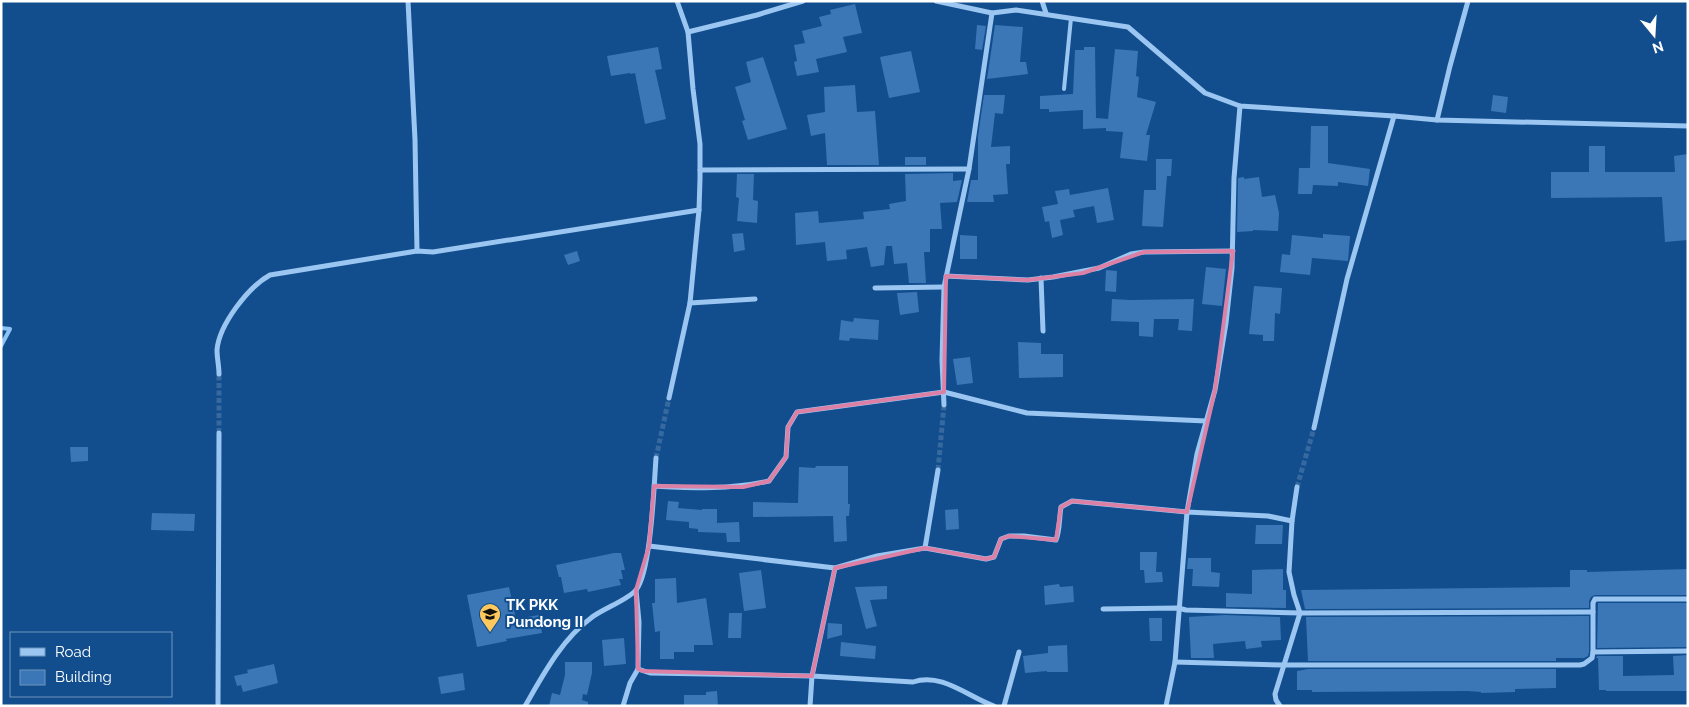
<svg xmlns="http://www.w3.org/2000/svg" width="1689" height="707" viewBox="0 0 1689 707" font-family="Raleway,sans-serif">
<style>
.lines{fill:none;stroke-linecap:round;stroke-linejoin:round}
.stream{stroke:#8dc2f5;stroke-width:4}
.building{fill:#3b77b7}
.minor-tunnel{stroke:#36699f;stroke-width:5;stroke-dasharray:5 2.5;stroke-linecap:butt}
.service{stroke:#9bc6f1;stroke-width:4}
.minor{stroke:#9bc6f1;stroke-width:5}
.marked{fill:none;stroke:#dd80a5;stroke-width:4;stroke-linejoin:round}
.labels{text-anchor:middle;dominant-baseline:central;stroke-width:4;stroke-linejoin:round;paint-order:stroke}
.poi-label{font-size:15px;font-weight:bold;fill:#fff;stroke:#124e8e;text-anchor:start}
</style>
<rect width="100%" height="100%" fill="#124e8e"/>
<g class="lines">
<path class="stream" d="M1,328L10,329L1,346"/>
</g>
<g class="building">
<path d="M855,4L862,33L843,37L847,52L816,59L819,72L797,76L794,62L797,61L794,45L805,43L802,31L822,26L819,17L831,14L830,10Z"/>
<path d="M977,25L986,26L982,50L975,49Z"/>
<path d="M995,25L1023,27L1020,62H1026L1028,74L987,79Z"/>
<path d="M658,47L662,69L655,70L666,119L645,124L635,73L631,74L630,73L611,76L607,56Z"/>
<path d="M1084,47H1095L1096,118L1108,119L1115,49L1138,51L1136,76L1139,77L1137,97L1156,102L1146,135H1150L1147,161L1120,158L1123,132L1106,131V128L1083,129V110L1049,112V109H1040V96L1073,94L1075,50H1084Z"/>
<path d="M911,51L920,92L889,98L880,57Z"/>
<path d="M763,57L787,129L748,140L742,121L745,120L735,87L751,82L746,62Z"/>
<path d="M855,85L857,112L875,111L879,165H827L825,133L811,136L807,115L825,112L824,87Z"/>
<path d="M984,95H1005L1003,114L995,113L991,147L1010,146V164H1006L1008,194L993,195L994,202H967L971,180H978V136Z"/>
<path d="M1493,95L1508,97L1506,113L1491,111Z"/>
<path d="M1311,126H1328V163L1370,169L1368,186L1338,182V186L1313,185L1312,194H1298L1299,168H1310Z"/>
<path d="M1589,146H1605V172H1675L1674,156L1688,154V240L1665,242L1662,197L1551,198V172H1589Z"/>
<rect x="905" y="157" width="21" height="8"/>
<path d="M1156,159H1172L1171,176H1167L1163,227L1142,226L1144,190H1156Z"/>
<path d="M953,173V181L962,180L957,202L940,203L942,229H930V252H924L926,283H909L907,263L894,264L892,246H886L884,265L871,267L867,247L846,250L847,259L827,261L825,242L796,245L795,213L818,211L819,223L864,219L863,212L890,209L889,204L906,201L905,174Z"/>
<path d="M737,174H754L753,200L758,201L757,223L737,221L739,198L736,197Z"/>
<path d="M1244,177V179L1259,177L1262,197L1275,195L1279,213L1278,231L1253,230V231L1237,232L1238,178Z"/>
<path d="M1108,188L1114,220L1097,223L1094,206L1073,210L1075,217L1060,220L1063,235L1052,238L1049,221L1045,222L1042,207L1058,204L1055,191L1069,189L1070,195Z"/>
<path d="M743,233L745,250L734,252L732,234Z"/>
<path d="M1323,234L1350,236L1348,261L1312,258L1310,275L1280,272L1282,254L1290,255L1292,235L1323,238Z"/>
<path d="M960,235L977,236V259H960Z"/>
<path d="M577,251L580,261L568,265L564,255Z"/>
<path d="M1206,267L1226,269L1222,306L1202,304Z"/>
<path d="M1106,270L1117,271L1116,292L1105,291Z"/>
<path d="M1254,286L1282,288L1280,314L1275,313L1274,341H1263V335L1249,334Z"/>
<path d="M917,292L919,312L900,315L897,293Z"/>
<path d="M1112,299L1130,300L1194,299L1192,331L1178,330L1179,319H1154L1153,337L1139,336V322L1111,321Z"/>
<path d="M854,318L879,320L878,340L850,338L849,341L839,340L841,320L853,322Z"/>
<path d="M1018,342L1041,343V354H1063V377L1019,378Z"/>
<path d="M970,357L973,383L957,385L953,359Z"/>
<path d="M70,447H88V461L71,462Z"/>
<path d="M816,466H848V504H850L849,516H846L847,541L834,542L833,516L753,517V502L798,503L799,467L815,468Z"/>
<path d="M668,501L679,502L678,508L702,510V509H717V523L739,522L740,542H727L726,533L698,532V529L689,528V522L666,520Z"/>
<path d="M958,509L959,529L946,530L945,510Z"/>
<path d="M152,513L195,514L194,531L151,530Z"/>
<path d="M1256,525H1283L1282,544H1255Z"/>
<path d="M1140,552H1157L1156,572H1162L1163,582L1145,583L1144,570H1140Z"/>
<path d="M614,553H621L625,570H621L623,579H619L621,585L588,592L587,589L564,593L561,577H559L556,565Z"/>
<path d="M1188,558H1211V572L1220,573L1219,587L1192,586L1193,569H1187Z"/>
<path d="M1283,569V590H1286V608L1226,607V593L1252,594V570Z"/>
<path d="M1688,569V595H1595L1591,597L1589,601V608L1305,609L1301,590L1570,587V570H1587V572Z"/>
<path d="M761,570L766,608L744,611L739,573Z"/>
<path d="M676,578L677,603L706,598L713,645H694V652H674V659H660V631L655,632L652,603H655V579Z"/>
<path d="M1059,584L1060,587L1073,586L1074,602L1045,605L1044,586Z"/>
<path d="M887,586V599L870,600L877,626L866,629L855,587Z"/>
<path d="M509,587L516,619L539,615L542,633L506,639L507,641L477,647L467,595Z"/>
<path d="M1598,603H1688V647L1597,648Z"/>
<path d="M729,613H742L741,638H728Z"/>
<path d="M1225,615L1280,617L1281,640L1261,641L1262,647L1246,649L1245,641L1213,644L1214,658H1191L1189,617Z"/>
<path d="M1589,616V652L1588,656L1584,658H1556V661H1308L1306,617Z"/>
<path d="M1149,618H1162V641H1150Z"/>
<path d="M828,623L842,624V635L827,639Z"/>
<path d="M624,638L626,664L604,666L602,640Z"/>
<path d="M841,642L876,646L875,659L840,656Z"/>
<path d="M1067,645L1068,672H1047V671L1025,673L1023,656L1048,653V646Z"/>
<path d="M1688,655V691H1606V690H1599L1598,658H1596L1597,656H1623V676L1674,675L1673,656Z"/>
<path d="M565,662H592V673L587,695L583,694L582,700L588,702V706H549L552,693L560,695L565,675Z"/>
<path d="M274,664L278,683L243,692L241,685L237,686L234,676L248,673L247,670Z"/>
<path d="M1308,669H1556V688L1515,689V692L1481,693V692L1468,691L1312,692V690H1297V671Z"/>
<path d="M463,673L465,690L441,694L438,677Z"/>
<path d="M717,691L718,706H684V695H706V692Z"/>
</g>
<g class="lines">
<g class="minor-tunnel">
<path d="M219,433V374"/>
<path d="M656,458L669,398"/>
<path d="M938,470L944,405"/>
<path d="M1297,487L1314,428"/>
</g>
<path class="service" d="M1064,89L1071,18"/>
<g class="minor">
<path d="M408,1L415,140L417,251"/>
<path d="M936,1L992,13L1016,10L1128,27L1205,93L1240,106L1394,116L1437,120L1688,126"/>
<path d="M1042,1L1046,13"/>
<path d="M688,32L757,15L803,1"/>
<path d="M1437,120L1450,66L1468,1"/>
<path d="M700,170L969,169"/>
<path d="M946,276L1028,280L1053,277L1099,268L1131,254L1144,252L1233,251"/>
<path d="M1041,278L1043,331"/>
<path d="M875,288L944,287"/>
<path d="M690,303L755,299"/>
<path d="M219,374C219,366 217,358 217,350C219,325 248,287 270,275L417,251L433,252L699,210"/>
<path d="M669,398L690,303L699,210L700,179V144L693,89L688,32L677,1"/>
<path d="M944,405L942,360L944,287L969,169L992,13"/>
<path d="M1314,428L1347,279L1394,116"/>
<path d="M654,486C694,488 728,490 769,481L786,457L788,427L797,412L944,392L1027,413L1206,421"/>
<path d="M649,546L835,568L877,556L925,548L986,559L994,557L1001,539L1009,536H1024L1056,540C1060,530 1059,519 1061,507L1072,501L1187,512L1197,454L1215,390L1226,323L1232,268L1234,178L1240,106"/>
<path d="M925,548L938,470"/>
<path d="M1103,609L1178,608L1186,610L1300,613L1593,612"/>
<path d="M1593,652V603L1595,599H1688"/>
<path d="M1175,662L1283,665H1580L1584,664L1592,658L1593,652L1688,651"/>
<path d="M638,669L650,673L812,676L913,682C942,672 968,697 994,706"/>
<path d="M218,706L219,433"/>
<path d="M525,706C543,675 562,639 591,618C602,609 628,600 636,590C651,572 654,485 656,458"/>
<path d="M623,706L630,683L638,669L639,622L636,590"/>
<path d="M810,706L812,676L835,568"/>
<path d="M1004,706L1019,652"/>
<path d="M1166,706L1175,662L1187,512L1268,516L1292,521"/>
<path d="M1280,706L1276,700L1275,694L1300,613L1294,595L1289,572L1292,521L1297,487"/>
</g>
</g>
<path class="marked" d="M1233,251L1215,390L1187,512L1072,501L1061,507L1056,540L1009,536L1001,539L994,557L986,559L925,548L835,568L812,676L643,671L638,669L636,590L649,546L654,486L743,487L769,481L786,457L788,427L797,412L944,392L946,276L1028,280L1083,273L1144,252Z"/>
<defs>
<g id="school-pin" transform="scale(1.125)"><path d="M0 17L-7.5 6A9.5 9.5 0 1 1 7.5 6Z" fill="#ffc85c" stroke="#124e8e"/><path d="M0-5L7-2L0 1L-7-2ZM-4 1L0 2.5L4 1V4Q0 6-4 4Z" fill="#111"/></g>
</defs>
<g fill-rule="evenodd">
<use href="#school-pin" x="490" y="614"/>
</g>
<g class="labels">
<g class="poi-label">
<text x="506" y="605">TK PKK<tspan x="506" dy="17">Pundong II</tspan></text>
</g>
</g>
<rect width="1689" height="707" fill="none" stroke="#ffffff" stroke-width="5"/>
<rect x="10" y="632" width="162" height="65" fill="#124e8e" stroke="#7195bb"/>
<rect x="20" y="648" width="25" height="8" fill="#9bc6f1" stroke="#7195bb"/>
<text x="55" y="657" font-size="15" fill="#ffffff">Road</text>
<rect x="20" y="670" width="25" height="15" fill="#3b77b7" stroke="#7195bb"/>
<text x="55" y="682" font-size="15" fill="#ffffff">Building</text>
<g transform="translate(1654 35) rotate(162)" stroke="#124e8e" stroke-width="4" paint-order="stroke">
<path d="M0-4L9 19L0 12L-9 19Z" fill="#ffffff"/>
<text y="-8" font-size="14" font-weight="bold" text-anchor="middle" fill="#ffffff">N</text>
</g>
</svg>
